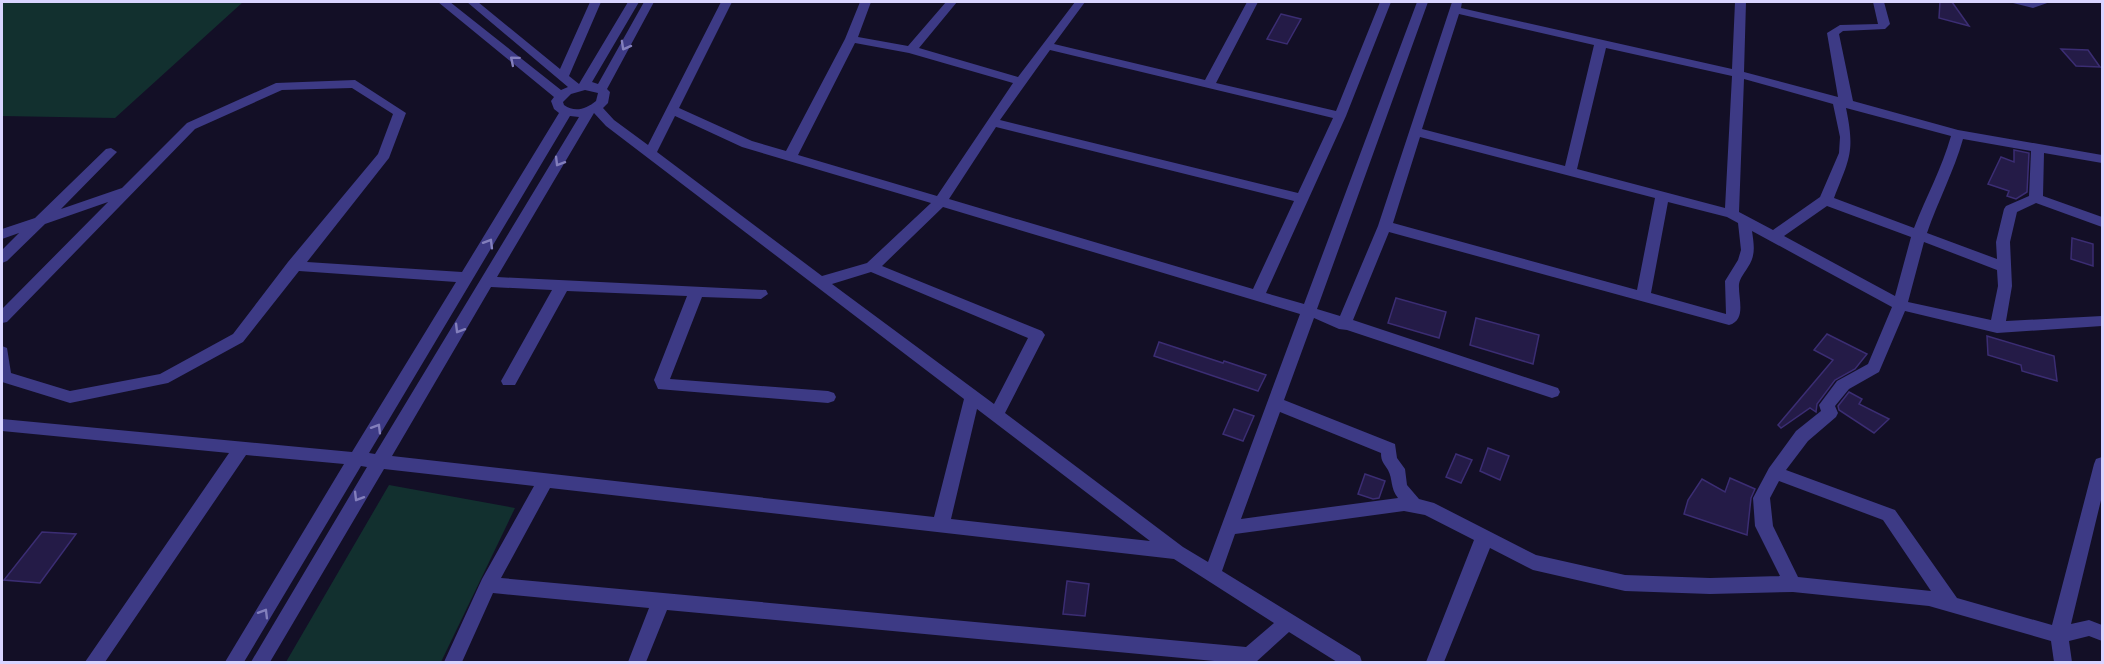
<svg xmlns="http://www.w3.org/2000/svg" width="2104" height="664" viewBox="0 0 2104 664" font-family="'Public Sans',sans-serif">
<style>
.green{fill:#12302f}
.building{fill:#241b47;stroke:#3b2d73;stroke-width:1.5}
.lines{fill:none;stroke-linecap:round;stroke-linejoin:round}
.minor{fill:#3d3a85;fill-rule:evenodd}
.oneway{stroke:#837fbc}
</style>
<rect width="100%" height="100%" fill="#130f26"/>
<g class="green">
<path d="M2,2H243L115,118L2,116Z"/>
<path d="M389,485L515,508L441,662H286Z"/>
</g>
<g class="building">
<path d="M1940,2H1952L1969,26L1939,18Z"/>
<path d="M1281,14L1301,19L1287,44L1267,39Z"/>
<path d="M2061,49L2088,50L2100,67L2076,66Z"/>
<path d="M2014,150L2029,153L2027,192L2016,199L2007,196L2009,191L1988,184L2001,157L2014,162Z"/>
<path d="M2072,238L2093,244V266L2071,259Z"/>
<path d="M1396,298L1446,312L1439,338L1388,323Z"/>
<path d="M1476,318L1539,335L1533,364L1470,345Z"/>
<path d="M1827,334L1867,354L1855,369L1835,380L1817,404L1816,412L1810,408L1781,428L1778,425L1833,360L1814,350Z"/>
<path d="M1987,336L2054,356L2057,381L2022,371L2021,365L1988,355Z"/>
<path d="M1159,342L1223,363L1224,361L1266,375L1258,391L1154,356Z"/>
<path d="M1849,392L1862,399L1859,404L1889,419L1874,433L1839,410L1838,406Z"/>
<path d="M1234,409L1254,416L1243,441L1223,434Z"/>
<path d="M1488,448L1509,456L1500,480L1480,471Z"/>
<path d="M1456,454L1472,460L1461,483L1446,477Z"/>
<path d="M1365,474L1385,481L1379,498L1373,499L1358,494Z"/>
<path d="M1730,478L1755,489L1751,498L1747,535L1684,514L1688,500L1702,479L1725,492Z"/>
<path d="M42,532L76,534L40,583L4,580Z"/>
<path d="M1067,581L1089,584L1085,616L1063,614Z"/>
</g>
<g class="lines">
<g class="minor">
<path d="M438,2H450L561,90L568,87L467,2H478L560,69L590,2H601L569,76L579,84L628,2H639L592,82L598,84L644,2H654L607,89L610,92L608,103L603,108L614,120L648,145L721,2H732L679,108L752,141L786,151L845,39L860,2H871L858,37L908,46L946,2H957L919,48L1018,77L1075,2H1085L1054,44L1205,80L1247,2H1258L1216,83L1336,111L1380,2H1391L1346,116L1266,293L1304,304L1417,2H1428L1317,309L1340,316L1378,226L1452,2H1462L1461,8L1732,69L1735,2H1746L1744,72L1838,97L1827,33L1840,25L1878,24L1873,2H1884L1890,24L1885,29L1843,31L1839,34L1853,101L1958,130L2102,155V163L2044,153L2043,196L2102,217V227L2036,203L2017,212L2010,242L2012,286L2006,321L2102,316V326L1997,333L1905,311L1879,372L1849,389L1835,406L1838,413L1836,417L1808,441L1786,470L1895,510L1957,598L2052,625L2094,464L2096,459L2102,457V496L2071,624L2089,620L2102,625V641L2089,636L2069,641L2072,662H2054L2051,641L1929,606L1793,592L1710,594L1625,591L1533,570L1490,548L1444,662H1426L1474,540L1425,515L1404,511L1235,534L1222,571L1360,656L1362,662H1337L1289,632L1256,662H1225L667,610L646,662H628L649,608L493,593L462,662H444L482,579L534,486L384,469L270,662H251L367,467L361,466L244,662H225L344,464L246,455L105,662H85L229,453L2,431V419L352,452L456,282L299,271L243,342L168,383L70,403L2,382V346L7,348L11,373L70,391L160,374L233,334L288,262L378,154L393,114L352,88L282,90L195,129L7,322L2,323V309L108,202L45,224L7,261L2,263V250L19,233L2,239V229L35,218L106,149L111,148L117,152L61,209L122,188L187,123L276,83L355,80L406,113L389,158L307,262L462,272L559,113L554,109L551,101L554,97ZM1459,14L1594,45L1565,166L1422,129ZM855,43L909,53L1013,83L937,196L798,155ZM1606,48L1732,76L1725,208L1577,169ZM1050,50L1333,118L1298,193L1000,120ZM1744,79L1833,104L1840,137L1839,153L1820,197L1773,230L1739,212ZM585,90L598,93L596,101C586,109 575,113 564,105L563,102L571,94ZM1846,108L1951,136C1942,168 1926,197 1914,228L1834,198C1850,157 1855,152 1846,108ZM594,113L606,126L964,399L934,517L392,456L491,287L552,290L501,381L503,385H515L567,291L687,296L654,380L658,389L828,403L834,401L836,397L834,393L828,391L670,379L702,297L761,299L768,294L766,290L497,277ZM570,116L579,117L375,454L369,453ZM675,116L742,147L931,203L867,263L822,276L657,152ZM996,127L1294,201L1253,289L949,199ZM1420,137L1655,198L1637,290L1393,223ZM1963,139L2031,151L2029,196L2006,206L2004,209L1996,242L1997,259L1927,233C1938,201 1954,171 1963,139ZM1668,202L1727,217L1738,223L1741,250L1738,260L1725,281L1726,314L1651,293ZM1827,206L1911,237L1895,296L1784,236ZM943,207L1300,314L1208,562L1183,547L1005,413L1045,335L1042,331L882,266ZM1752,231L1892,307L1868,364L1837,381L1819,405L1821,411L1796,431L1769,468L1753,498L1755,526L1780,576L1710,578L1625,575L1536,555L1434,503L1419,499L1407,485L1405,469L1397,458L1395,444L1284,400L1314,318L1339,329L1347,330L1552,398L1558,396L1560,392L1558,388L1353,320L1389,232L1729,325C1747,320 1738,298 1739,284C1740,278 1745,272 1748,267C1756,255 1754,245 1752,231ZM1924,242L1997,270L1998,286L1991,320L1908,302ZM871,272L1028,338L994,404L832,284ZM977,409L1150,541L951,519ZM1280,412L1381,453C1381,462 1384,463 1388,470C1393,479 1390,488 1398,498L1241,519ZM1779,481L1883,520L1931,591L1798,577L1773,526L1770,498ZM550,488L1174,559L1274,623L1246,647L501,578Z"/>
<path d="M2009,2H2050L2033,8Z"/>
</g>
</g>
<defs><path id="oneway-chevron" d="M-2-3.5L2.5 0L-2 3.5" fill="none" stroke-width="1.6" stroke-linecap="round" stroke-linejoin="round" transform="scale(1.5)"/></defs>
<g class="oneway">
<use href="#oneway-chevron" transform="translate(625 46) rotate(119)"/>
<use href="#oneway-chevron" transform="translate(514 60) rotate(-140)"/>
<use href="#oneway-chevron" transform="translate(559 162) rotate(121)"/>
<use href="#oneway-chevron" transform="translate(489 243) rotate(-59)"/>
<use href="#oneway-chevron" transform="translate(459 329) rotate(121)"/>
<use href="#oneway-chevron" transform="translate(377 428) rotate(-59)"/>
<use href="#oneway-chevron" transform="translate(358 497) rotate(121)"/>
<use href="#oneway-chevron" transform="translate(264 613) rotate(-59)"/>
</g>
<rect width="2104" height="664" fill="none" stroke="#d9d4ff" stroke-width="6"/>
</svg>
